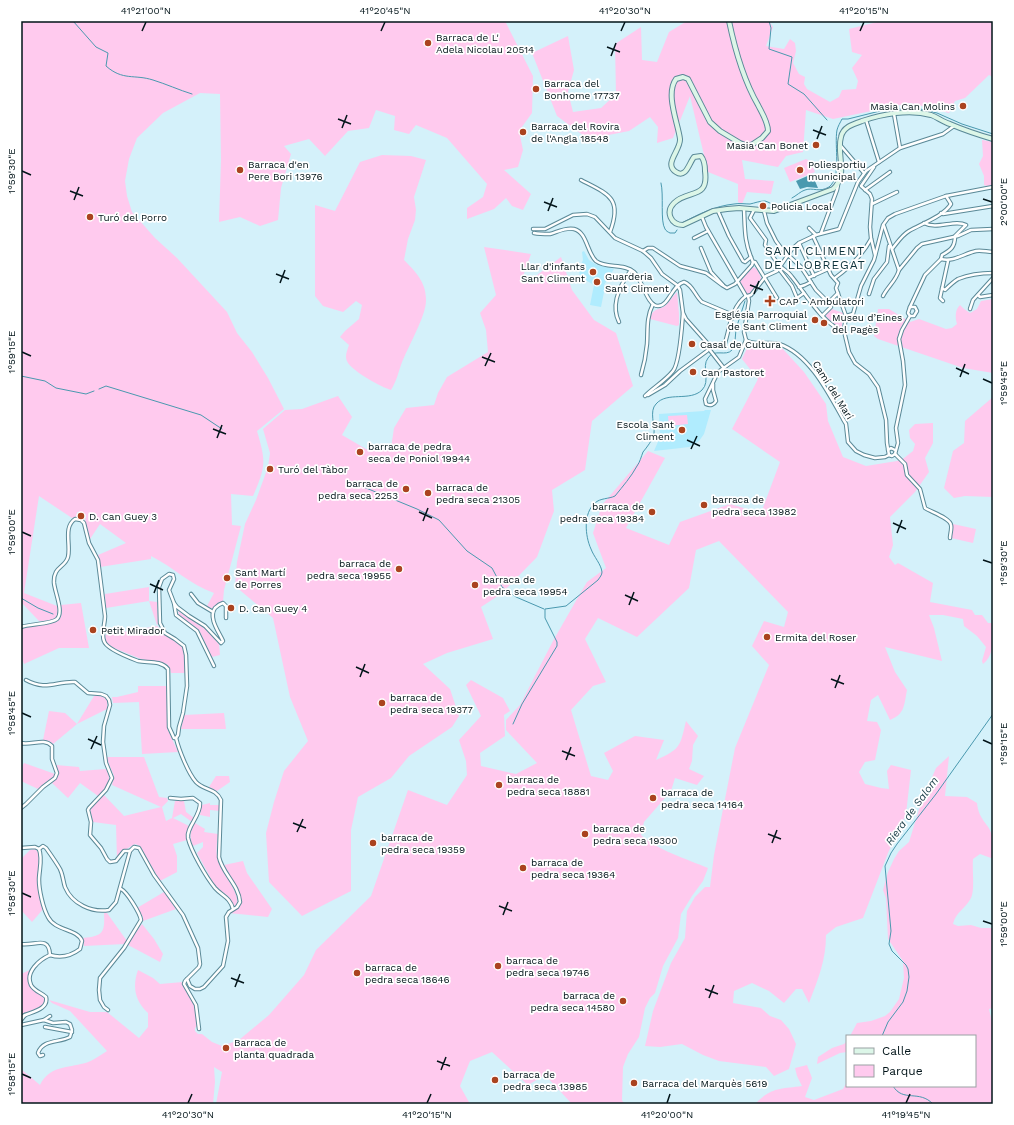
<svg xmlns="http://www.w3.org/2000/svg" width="1014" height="1125" viewBox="0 0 1014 1125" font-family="'Work Sans',sans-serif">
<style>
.built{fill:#b0ecfe}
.green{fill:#ffcaee}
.water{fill:#4a99af}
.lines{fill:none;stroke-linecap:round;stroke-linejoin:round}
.stream{stroke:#4a99af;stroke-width:1}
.street-casing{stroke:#5a8997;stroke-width:4.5}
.secondary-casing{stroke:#5a8997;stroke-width:6}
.street{stroke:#fff;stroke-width:2.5}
.secondary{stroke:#dcf6e8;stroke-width:4}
.ticks{fill:none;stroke:#021419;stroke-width:1.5}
.poi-dot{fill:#aa431f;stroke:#fff;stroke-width:1.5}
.labels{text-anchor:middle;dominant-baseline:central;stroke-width:3.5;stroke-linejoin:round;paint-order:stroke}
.poi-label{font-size:10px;fill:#021419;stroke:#fff;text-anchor:start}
.street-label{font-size:10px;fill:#021419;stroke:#fff}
.water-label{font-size:11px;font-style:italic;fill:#193e48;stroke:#fff}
.quarter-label{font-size:12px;letter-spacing:1px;fill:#0d323b;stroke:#fff}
.neatline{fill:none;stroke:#021419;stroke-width:1.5}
.ticks-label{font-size:10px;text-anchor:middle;fill:#021419}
</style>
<rect width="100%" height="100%" fill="#d4f1fa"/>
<g class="built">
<path d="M584,251L589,260L597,265L614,269L604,285L605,287L601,307L590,305L594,285L582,278H580L579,269L583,260L582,252Z"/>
<path d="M705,410H711L704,434L699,441L689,447L681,448L654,451L660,437L659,414L704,411Z"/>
</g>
<g class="green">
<path d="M21,21H505L533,76L532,113L519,131L523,150L518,167L504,170L531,194L523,210L512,206L506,198L494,209L467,219V208L483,197L487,184L447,138L416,125L409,134L394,130L395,116L376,110L369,128L348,131L325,156L309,139L284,146L291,154L281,188L278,220L260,226L240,217L219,222L221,160L220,94L200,93L163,113L137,138L129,159L125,181L127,196L132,212L155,238L177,258L227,312L237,333L252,352L268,378L284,409L257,431C266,462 266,466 253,496L231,494L232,525L241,526L224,590L223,601L218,603L213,609L207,606L214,593C191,585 173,567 151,556V559L100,567L98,555L126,543L100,524L90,539L85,522L86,515L81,512H77L76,517L72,518L39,496L24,593L57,606C61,621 50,621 39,621L21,602Z"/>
<path d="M687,21H769L773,27L766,46L784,49L790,39L795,43L796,51L793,63L799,74L805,77L804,84L807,89L830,102L839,97L842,90L856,89L858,81L852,68L862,55L852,52L849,29L881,21H993V77L989,75L965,98L955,101L949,113L910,103L833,119L806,110L803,152L786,156L778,167L742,160L745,179L774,181L771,194L747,192L742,204L738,202V184L708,172L690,96L673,138L657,143L658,127L650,117L629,131L588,139L557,116L532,53L568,36L574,70L568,92L573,112L601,108L616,94L615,44L641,27L642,60L657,62L669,32Z"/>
<path d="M982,140L993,142V188L984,185V176L979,164L983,156Z"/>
<path d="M382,155L411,156L426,160L414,197L416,210L415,220L408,239L404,260C415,271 426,282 426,299C427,315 407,348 401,365C398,374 396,382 391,390C381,387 354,372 348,363C344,357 347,351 349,345L340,337L345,331L359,319L362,305L356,301L343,312L323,306L315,296V205L335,211L360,162Z"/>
<path d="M806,159L810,161L815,172L790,182L784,168Z"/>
<path d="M484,247L531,254L522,279L528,282L561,257L572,290L594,320L616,333L633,386L592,421L585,470L552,490L554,511L537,557L501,594L481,607L493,639L447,653L423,664L450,689L459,716L452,727L409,756L391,778L358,797L351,830V891L302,916L269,882L266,833L274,802L284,771L308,741L290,697L273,618L235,586L237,562L245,524L256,500L268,467L270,453L263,429L285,410L302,409L338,396L352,417L342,435L366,449L391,448L394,428L406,408L434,405L438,393L447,377L488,352L486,330L480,313L496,295Z"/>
<path d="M753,267L757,269L762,280L751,293L746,295L743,287L738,282Z"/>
<path d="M677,292L679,314V325L677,326L650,319C653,307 659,311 666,305C670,301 673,296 677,292Z"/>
<path d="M993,299V373L963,368L878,339L874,336L878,309H889L910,322L919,319L946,329L952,328L957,324C955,317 955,310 960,305L964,309L970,313L977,309L981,301Z"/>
<path d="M832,309L843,313L842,326L841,329L834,325L825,315Z"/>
<path d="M748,346L782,348L804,372L826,404L828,421L843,457L866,466L897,461L904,458L913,451L915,444L910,438L909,430L915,424L933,423V443L925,458L929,472L915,492L890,517L893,545L889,557L895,565L898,563L933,583L930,602L972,610L975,615H982L988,623H993C993,636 995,655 983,664L982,661L986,647L977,636L964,626L963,619L943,615H929L934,628L942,661L885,647L895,672L907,690C904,705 905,714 890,720L878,695L871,700L867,721L877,722L881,730L875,760L865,762L859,772L865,784L881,788L889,789L887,771L891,765L911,770L906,814L888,853L863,918L836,927L826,935C826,961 818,979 809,1003L802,989H796L784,1003L769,991L752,983L734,991L733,1003L761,1008L770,1016L781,1020L789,1029L796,1044L789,1069L774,1076L766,1067L719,1061L703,1055L682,1044L660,1047L645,1046L653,1011L671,963L685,938L687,911L695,897L705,887H710L714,855L735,748L769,665L752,646L764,621L784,627L788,612L719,541L696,550L689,588L637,637L598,618L585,639L606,682L593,686L571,710L591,776L608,780L613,771L604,753L635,736L664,740L656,760C681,749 680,746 686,721L698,736L693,745L692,761L689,769L704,776L697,785L675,778L671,791L644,822L641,835C655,849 689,860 708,868L703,881L692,896L681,914L678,938L663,966L655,993L650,998L645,1008L639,1037L628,1054L623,1067L622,1100L624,1104H572L545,1075L528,1085L492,1052L470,1061L460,1086L470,1104H216L222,1072L214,1067L215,1082L213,1104H21V1069L40,1085C49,1067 64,1068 81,1064C90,1063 99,1056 107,1051L70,1011L52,1003L49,1000L90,1012H107L139,1038L148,1027V1013C135,1001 132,987 138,970L153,978L160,984L183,982L194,1005L198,1025L195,1028V1031L198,1034H202L212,1042L222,1046L239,1040L269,1015L304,975L316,950L371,896L408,790L447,805L467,775L466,761L459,740L481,716L466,685L471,680L503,698L510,711L504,715L505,736L480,753L481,766L516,774L537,763L506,730V720L520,705L553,641L577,599L587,582L606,568L593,533L602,505L648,451L665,458L626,528L669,545L680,522L730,504L761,513L780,462L732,429L758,379L742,359Z"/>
<path d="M993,397V497L965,496L954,498L944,488L953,451L964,443L965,421Z"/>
<path d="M687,415L688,424L669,426L668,416Z"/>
<path d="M953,524L976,529L973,543L951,538Z"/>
<path d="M149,587V601L157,602L158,624L157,625L149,601L106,608L105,594Z"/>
<path d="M81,603L89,648H59L24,664L21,657V629C27,627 33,625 40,625C53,623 65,624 61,605Z"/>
<path d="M178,611L207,630L219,644L220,655L212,657L199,630L179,615Z"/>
<path d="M157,626C161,628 162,633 165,635C170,638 175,640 179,643C188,650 185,664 185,673H171L170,669L167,664L141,659L114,648L106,643L105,635Z"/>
<path d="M138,686H167V728L178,752L142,754L139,702L113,703L112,697H117L138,692Z"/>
<path d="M94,696C105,696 109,697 107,709L77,724L53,744L49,741L43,740L49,711L65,713L77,724Z"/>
<path d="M224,713L226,729H181L184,715Z"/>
<path d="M949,756L945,796L967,797L977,803C979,821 988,822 992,835C995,841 993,851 993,858H991L980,854L973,859C972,870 975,890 971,898C966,908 955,913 953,924L958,926L971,925L981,928H993V1008L989,1009L993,1027V1104H755C771,1087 781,1089 802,1086L797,1076L795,1068L807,1065L812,1078L805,1097L814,1100L843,1089L847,1082V1086H975V1036H850L857,1023L871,1021L885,1016L890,1012L899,999L904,978L903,961L888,939L886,898L883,890L888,872L894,859L899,851L909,842L921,803L936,768Z"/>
<path d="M106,757H144L159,797L167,798L168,801L162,807L166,821L172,818L175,801H184L186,812L194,818L192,822L181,814L173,818L189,826L187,833V840L173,844L177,856V872L160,881L140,846L135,844L123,851L117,859L116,825L93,822L90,809L104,795L124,816L161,807L112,785L114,776Z"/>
<path d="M24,763L55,774V775L38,789L21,781V769Z"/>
<path d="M56,765L79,767L80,771L106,769C113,781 107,787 98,796L80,783L68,798L52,783L56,779L59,774Z"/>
<path d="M216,776H229L230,782L217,791L209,787Z"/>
<path d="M210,803V805H220V811L210,810V817L200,815L202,805Z"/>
<path d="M195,823L205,829L204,832L218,834C217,841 216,850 217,856C218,869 243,895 236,905L234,906L229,897L215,886L197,853L203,847V842L193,846C189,836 190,832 195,823Z"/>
<path d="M35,849L37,851L39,854L38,890L44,908L32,922L21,910V859L30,850Z"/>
<path d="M243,861L247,873L272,909L268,917L229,913L239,908L242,901L235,885L224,865Z"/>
<path d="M164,892L176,909L143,921V917L137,908Z"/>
<path d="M104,913H107L127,941L125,944L84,946L83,938C103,936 105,933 104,913Z"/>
<path d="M142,924L154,939L163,954L160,962L128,945L133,936Z"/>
<path d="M30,970C24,984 34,990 44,997L46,1002L42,1006L21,1015V974Z"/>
<path d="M847,1041V1052L840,1053L817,1064L818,1057L832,1048L844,1044Z"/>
</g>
<path class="water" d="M812,174L818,188L807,187L800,189L796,181Z"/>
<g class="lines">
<g class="stream">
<path d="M73,21L96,47L108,53L106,66C123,81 134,74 153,80C166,84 179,90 192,94"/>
<path d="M769,21L771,28L769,49L792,57L788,84L804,94L827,120"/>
<path d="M661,183C664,195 660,221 665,229C666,231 668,232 670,233H675L677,230"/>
<path d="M792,198C796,196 801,191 805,190C813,187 819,193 829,187C842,177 834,146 837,130C838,126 840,123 842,119H848L884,110L916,108L937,113L962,124L993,134"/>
<path d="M682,223C699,214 715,206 734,204C739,203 745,204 750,204C755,203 759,201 765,201C769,202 772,205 776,205"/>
<path d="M21,376L45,381L56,388L86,394L94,391"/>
<path d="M99,389L106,386L201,415L222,429"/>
<path d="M349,481L417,509L439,520L467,551L492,568L502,587L516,597L544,609"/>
<path d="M21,598L38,608L53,614"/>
<path d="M513,724L522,704L557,646V642L545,618V609L566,606L598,580C600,577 602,575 602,572C601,564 594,557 591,549C585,536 583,513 595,503C600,498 609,499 615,496C623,486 631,477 637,466C640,462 641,457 643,452C647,447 652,441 654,434C655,425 649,411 656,404C667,391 690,402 702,390C711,381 701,367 708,358C714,348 726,357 732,350L735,341L736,329L745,301"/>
<path d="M882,1036L888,1022L903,1002L907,991L909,977L908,969L906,965L892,951L889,944L891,931L885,866L891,853L897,844L936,794L993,714"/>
<path d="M893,1086C903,1103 919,1089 933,1104"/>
</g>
<g class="street-casing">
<g id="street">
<path d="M894,114L900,148"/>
<path d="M866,120L879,162"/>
<path d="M841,146L864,173"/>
<path d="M874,167L861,186L870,194L872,199L870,227L871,238L875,255"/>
<path d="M581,180C608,194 623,198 610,232"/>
<path d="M865,190L890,172"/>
<path d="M872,204L897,192"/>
<path d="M744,209C745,230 744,242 753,262H755L777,298"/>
<path d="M754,210L750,218L766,240L765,245L778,264C782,269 788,271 792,277C805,293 824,326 844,331"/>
<path d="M718,211L729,236L743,261L745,262L751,257"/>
<path d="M764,211L767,223L776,241L787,256"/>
<path d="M941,213L943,214L993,206"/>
<path d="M702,217L706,227L746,296"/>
<path d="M884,226L899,270L917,248L922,244L958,236L971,230L993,229"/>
<path d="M809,228L816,235"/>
<path d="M533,229H545L573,215L587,214L595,217L615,238L643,251L651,258L662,274L677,285L680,290L683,313L686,319L710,346"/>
<path d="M534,233C539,234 545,234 550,234C557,232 566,227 574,229C587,232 587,253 596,261C606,269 624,263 634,272C642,279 647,306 658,306C669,306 672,285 684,282C693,285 695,296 702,302L733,315"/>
<path d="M821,233L837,190L838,185"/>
<path d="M813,236L831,275L838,283L836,288L846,316L844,331L849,352L855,363L869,374L878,387L886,420L887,443L889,455"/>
<path d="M694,238L708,231"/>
<path d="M799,243L814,276"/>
<path d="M701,248L711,272L723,285"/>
<path d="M892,249C897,243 902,235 909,231C921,224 944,216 951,204L946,196"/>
<path d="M643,251L648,248H653L680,266L706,273L722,285L727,288L735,284L752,265L753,262"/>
<path d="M788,255L801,267L816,290L831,305V307L823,315"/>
<path d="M941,259C954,262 963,254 976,251C982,250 987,252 993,252"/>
<path d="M779,269L792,286L797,298L804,293"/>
<path d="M808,278L828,269"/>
<path d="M835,278C850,267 862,256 871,239"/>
<path d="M799,287L805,285L811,282"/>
<path d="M942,288L945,290C949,286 953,282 958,279C968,275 982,273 993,273"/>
<path d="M869,294L874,279L887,262L889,246"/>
<path d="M978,295L980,297L993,295"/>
<path d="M748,296L751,295L766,276L777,271L792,249L799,243L816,235L839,229L858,182L866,171L900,148L943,134L954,126"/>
<path d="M748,296L749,301L744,332L746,340C754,346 768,341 779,344C809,354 828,392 843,419L846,424L848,442L856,451L864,455L875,458L885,457L889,455L892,456L895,454"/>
<path d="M883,296C888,286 896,281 899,270"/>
<path d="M943,301L940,298L948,261"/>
<path d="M829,302L838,293"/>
<path d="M910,307L925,275L941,259L942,255C951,250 955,247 955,236L966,225C955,219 937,230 924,223"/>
<path d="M970,309L973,300L993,278"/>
<path d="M846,316L853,314L861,286L874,260L883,225L888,218L895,214L946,196L993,187"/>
<path d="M619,322C610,304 620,285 631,270"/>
<path d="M710,346L725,343C730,327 731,307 746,296"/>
<path d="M709,349L723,367"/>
<path d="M641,375C644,365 646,355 647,344C648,330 646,318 653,304"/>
<path d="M713,384V390L716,401C714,405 710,406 706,404L705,399L718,372L739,357L746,340"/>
<path d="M648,395L665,385L680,371L707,351L710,346"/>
<path d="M645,396C654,387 665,381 673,371C680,362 682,325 683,313"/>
<path d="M888,450L891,448L895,450"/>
<path d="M895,454L898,443L896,428L905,385L903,361L899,339L902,330L910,316H914L917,311L915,307H910L908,313L910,316"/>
<path d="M895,454L905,464L907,475L920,489L925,508C931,512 950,518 951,525C952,529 950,534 950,538"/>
<path d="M191,594L198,603L213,612"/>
<path d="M174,603L176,615L197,631L214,666"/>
<path d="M21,627C30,624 52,624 57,619C64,612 55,593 54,583C53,566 65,568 68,557C71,545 63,527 75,519L81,520L84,523L89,543L98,560L105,616C105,624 101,634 104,641C106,649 130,658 138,661C148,663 161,660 168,669L169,727L174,738H176C179,750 188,773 196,782C203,790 216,788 221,800L219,857C222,873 239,885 240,902L237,907L229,912L226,917L228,941L223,966L204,987L200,989H195L190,986L187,979"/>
<path d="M26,680C46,691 56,681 75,682L88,693L101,694L106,696L109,700L110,705L104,726L103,742L106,763L112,778L106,790L89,808L88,810L91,822L90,835L101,848L107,859L110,862L116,861L124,851H130"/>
<path d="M176,738L178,735L179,727L183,713L187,686L186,655L184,646L175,639L165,633L160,623L159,587L162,579L169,574L173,575L174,579L169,590L174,603L177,607L189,616L205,626L221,643L223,641C219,632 208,618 215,608C218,605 219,604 223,603L226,606V618"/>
<path d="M21,743C31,746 44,737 52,746V759L57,773L55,778L43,787L26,804L21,808"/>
<path d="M170,798L181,799L193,798L200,803C201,816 186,827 188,838C191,851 206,877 215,888C222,896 230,897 233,909"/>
<path d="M21,848L35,847L39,849"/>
<path d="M39,849L43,846L46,848C51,855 56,862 60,869C63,875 63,881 65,887C72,904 92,913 109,910L116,902L130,851L134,847L139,848L154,875L183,915L198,948L200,964L199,967L185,981L184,984L196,1005L199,1029"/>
<path d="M39,849C43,859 39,870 39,880C39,890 43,908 48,917C55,931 78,929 82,941L80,949C71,956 60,958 50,955"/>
<path d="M21,944C35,946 49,935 50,955"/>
<path d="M108,1010L104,1007L100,1000L99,990L100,978L124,948L141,920C140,913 127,892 121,889"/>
<path d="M21,1017C30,1012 49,1010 46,997C42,993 34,991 31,985C25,972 39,960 50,955"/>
<path d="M21,1020L25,1015"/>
<path d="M44,1020L50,1016"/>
<path d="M21,1025L44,1020L53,1023L66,1022L70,1024L72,1030L70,1037C59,1043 43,1039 38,1053L40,1056L43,1055"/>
<path d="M45,1027L72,1032"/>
</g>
</g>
<g class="secondary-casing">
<path id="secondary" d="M729,21C735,50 743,79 758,105C762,113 768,122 768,131L762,138L753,144L748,146L740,143L720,131L710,122L688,79L683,77L676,79C665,94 678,123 680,139C681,150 663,164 676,172C686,179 689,163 694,157L701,156C705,161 705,166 705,171C709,200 688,189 674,203C665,212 671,225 683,225L713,211L727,209L739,208L774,211L833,189C849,175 836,154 841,137C843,127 853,124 862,121C882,114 909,109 931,115C937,117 943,122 950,124C964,130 979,135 993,139"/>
</g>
<use href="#street" class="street"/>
<use href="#secondary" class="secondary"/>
</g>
<path class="ticks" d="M142,31L146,22M381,31L385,22M621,31L625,22M860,31L864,22M607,47L620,52M611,56L616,43M338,119L351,124M342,128L347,115M813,130L826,135M817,139L822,126M22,171L31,175M70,191L83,196M983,199L992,202M74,200L79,187M544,202L557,207M548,211L553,198M276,274L289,279M280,283L285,270M750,285L763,290M754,294L759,281M22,352L31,356M482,357L495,362M485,366L491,353M956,368L969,374M960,377L965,364M983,379L992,383M213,429L226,434M217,438L222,425M687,440L700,446M691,449L697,436M419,512L432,518M423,521L428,508M893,523L906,529M22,532L31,536M897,533L902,520M983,560L992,563M150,584L163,590M154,593L159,580M625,595L638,601M629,605L634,592M356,667L369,673M360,677L365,664M831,679L844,684M835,688L840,675M22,713L31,717M88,739L101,745M983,740L992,744M91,749L97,736M562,751L575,756M566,760L571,747M293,823L306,828M297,832L303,819M768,834L781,839M772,843L777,830M22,893L31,897M499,906L512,911M503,915L508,902M983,921L992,924M231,978L244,983M235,987L240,974M705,989L718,994M709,998L714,985M437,1061L450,1066M441,1070L446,1057M22,1074L31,1078M188,1103L192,1094M427,1103L431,1094M667,1103L670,1094M906,1103L910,1094"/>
<g class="poi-dot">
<circle cx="428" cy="43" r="4"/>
<circle cx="536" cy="89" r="4"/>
<circle cx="963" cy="106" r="4"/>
<circle cx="523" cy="132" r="4"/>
<circle cx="816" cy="145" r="4"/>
<circle cx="240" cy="170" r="4"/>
<circle cx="800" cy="170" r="4"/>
<circle cx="763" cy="206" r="4"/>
<circle cx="90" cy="217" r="4"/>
<circle cx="593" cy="272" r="4"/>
<circle cx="597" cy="282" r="4"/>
<path d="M768 295h4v4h4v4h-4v4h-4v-4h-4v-4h4z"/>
<circle cx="815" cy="320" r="4"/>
<circle cx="824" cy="323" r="4"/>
<circle cx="692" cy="344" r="4"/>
<circle cx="693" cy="372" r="4"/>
<circle cx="682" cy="430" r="4"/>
<circle cx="360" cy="452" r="4"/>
<circle cx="270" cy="469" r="4"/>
<circle cx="406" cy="489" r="4"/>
<circle cx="428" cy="493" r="4"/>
<circle cx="704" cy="505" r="4"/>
<circle cx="652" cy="512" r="4"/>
<circle cx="81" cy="516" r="4"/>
<circle cx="399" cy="569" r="4"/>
<circle cx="227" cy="578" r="4"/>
<circle cx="475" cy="585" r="4"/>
<circle cx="231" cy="608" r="4"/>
<circle cx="93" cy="630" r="4"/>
<circle cx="767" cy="637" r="4"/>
<circle cx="382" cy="703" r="4"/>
<circle cx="499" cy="785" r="4"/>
<circle cx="653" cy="798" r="4"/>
<circle cx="585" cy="834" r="4"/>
<circle cx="373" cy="843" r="4"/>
<circle cx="523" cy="868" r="4"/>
<circle cx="498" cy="966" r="4"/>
<circle cx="357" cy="973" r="4"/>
<circle cx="623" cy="1001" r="4"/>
<circle cx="226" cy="1048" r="4"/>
<circle cx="495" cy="1080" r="4"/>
<circle cx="634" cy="1083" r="4"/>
</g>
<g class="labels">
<g class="poi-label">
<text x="436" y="37">Barraca de L'<tspan x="436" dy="12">Adela Nicolau 20514</tspan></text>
<text x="544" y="83">Barraca del<tspan x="544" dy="12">Bonhome 17737</tspan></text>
<text x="955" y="106" text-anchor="end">Masia Can Molins</text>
<text x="531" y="126">Barraca del Rovira<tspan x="531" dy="12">de l'Angla 18548</tspan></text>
<text x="808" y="145" text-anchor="end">Masia Can Bonet</text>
<text x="248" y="164">Barraca d'en<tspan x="248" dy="12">Pere Bori 13976</tspan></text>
<text x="808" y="164">Poliesportiu<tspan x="808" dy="12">municipal</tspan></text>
<text x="771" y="206">Policia Local</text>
<text x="98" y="217">Turó del Porro</text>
<text x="585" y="266" text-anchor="end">Llar d'infants<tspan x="585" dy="12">Sant Climent</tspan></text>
<text x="605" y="276">Guarderia<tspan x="605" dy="12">Sant Climent</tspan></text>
<text x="779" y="301">CAP - Ambulatori</text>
<text x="807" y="314" text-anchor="end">Església Parroquial<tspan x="807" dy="12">de Sant Climent</tspan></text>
<text x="832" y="317">Museu d’Eines<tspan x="832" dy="12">del Pagès</tspan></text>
<text x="700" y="344">Casal de Cultura</text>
<text x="701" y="372">Can Pastoret</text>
<text x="674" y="424" text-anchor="end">Escola Sant<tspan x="674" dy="12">Climent</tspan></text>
<text x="368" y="446">barraca de pedra<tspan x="368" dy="12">seca de Poniol 19944</tspan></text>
<text x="278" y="469">Turó del Tàbor</text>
<text x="398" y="483" text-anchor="end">barraca de<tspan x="398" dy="12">pedra seca 2253</tspan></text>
<text x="436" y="487">barraca de<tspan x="436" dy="12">pedra seca 21305</tspan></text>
<text x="712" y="499">barraca de<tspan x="712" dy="12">pedra seca 13982</tspan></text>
<text x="644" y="506" text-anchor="end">barraca de<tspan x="644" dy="12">pedra seca 19384</tspan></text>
<text x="89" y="516">D. Can Guey 3</text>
<text x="391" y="563" text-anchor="end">barraca de<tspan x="391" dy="12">pedra seca 19955</tspan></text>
<text x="235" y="572">Sant Martí<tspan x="235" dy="12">de Porres</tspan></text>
<text x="483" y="579">barraca de<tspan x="483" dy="12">pedra seca 19954</tspan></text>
<text x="239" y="608">D. Can Guey 4</text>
<text x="101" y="630">Petit Mirador</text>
<text x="775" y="637">Ermita del Roser</text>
<text x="390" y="697">barraca de<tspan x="390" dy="12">pedra seca 19377</tspan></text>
<text x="507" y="779">barraca de<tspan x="507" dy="12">pedra seca 18881</tspan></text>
<text x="661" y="792">barraca de<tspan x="661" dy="12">pedra seca 14164</tspan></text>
<text x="593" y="828">barraca de<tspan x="593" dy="12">pedra seca 19300</tspan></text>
<text x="381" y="837">barraca de<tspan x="381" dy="12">pedra seca 19359</tspan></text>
<text x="531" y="862">barraca de<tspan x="531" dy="12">pedra seca 19364</tspan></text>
<text x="506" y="960">barraca de<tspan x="506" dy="12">pedra seca 19746</tspan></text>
<text x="365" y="967">barraca de<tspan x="365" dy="12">pedra seca 18646</tspan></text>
<text x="615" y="995" text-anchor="end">barraca de<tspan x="615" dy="12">pedra seca 14580</tspan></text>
<text x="234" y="1042">Barraca de<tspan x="234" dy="12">planta quadrada</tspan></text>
<text x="503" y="1074">barraca de<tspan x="503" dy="12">pedra seca 13985</tspan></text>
<text x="642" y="1083">Barraca del Marquès 5619</text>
</g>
<g class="street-label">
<text transform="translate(833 390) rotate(58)">Camí del Marí</text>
</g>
<g class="water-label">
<text transform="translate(912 811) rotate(-54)">Riera de Salom</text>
</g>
<g class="quarter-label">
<text x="815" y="251">SANT CLIMENT<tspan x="815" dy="14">DE LLOBREGAT</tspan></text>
</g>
</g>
<rect width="1014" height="1125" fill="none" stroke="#ffffff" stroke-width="44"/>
<rect x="846" y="1035" width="130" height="52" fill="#ffffff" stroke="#9aa1a3"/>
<rect x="854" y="1048" width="20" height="6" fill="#dcf6e8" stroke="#9aa1a3"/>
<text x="882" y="1055" font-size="12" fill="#021419">Calle</text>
<rect x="854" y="1065" width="20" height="12" fill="#ffcaee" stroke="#9aa1a3"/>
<text x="882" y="1075" font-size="12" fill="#021419">Parque</text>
<rect x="22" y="22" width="970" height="1081" class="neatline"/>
<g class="ticks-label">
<text x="146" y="14">41°21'00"N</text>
<text x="385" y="14">41°20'45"N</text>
<text x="625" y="14">41°20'30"N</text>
<text x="864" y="14">41°20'15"N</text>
<text transform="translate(11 171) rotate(-90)" y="4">1°59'30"E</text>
<text transform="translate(1003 202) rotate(-90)" y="4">2°00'00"E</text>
<text transform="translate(11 352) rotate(-90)" y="4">1°59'15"E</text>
<text transform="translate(1003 383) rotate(-90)" y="4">1°59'45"E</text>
<text transform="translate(11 532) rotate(-90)" y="4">1°59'00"E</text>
<text transform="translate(1003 563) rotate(-90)" y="4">1°59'30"E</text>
<text transform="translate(11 713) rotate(-90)" y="4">1°58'45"E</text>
<text transform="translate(1003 744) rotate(-90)" y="4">1°59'15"E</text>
<text transform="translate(11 893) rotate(-90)" y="4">1°58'30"E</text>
<text transform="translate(1003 924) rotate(-90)" y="4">1°59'00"E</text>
<text transform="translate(11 1074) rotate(-90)" y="4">1°58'15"E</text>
<text x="188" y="1118">41°20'30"N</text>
<text x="427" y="1118">41°20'15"N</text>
<text x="667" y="1118">41°20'00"N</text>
<text x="906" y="1118">41°19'45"N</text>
</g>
</svg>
